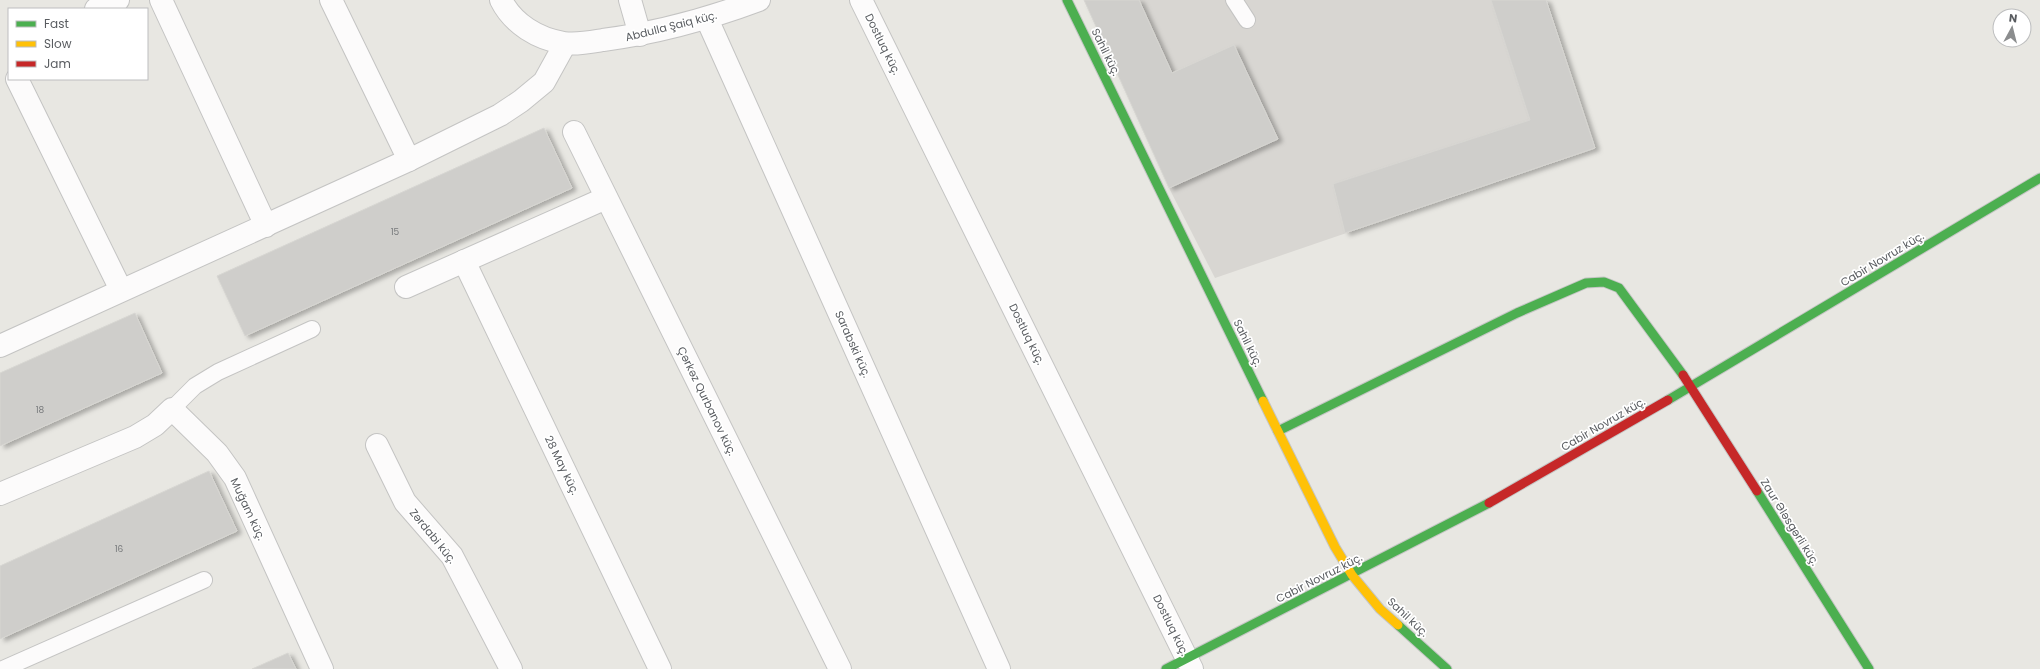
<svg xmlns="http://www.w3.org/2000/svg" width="2040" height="669" viewBox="0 0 2040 669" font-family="Poppins,sans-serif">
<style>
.industrial{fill:#d8d6d2}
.building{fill:#cfcecb;stroke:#d7d6d2;filter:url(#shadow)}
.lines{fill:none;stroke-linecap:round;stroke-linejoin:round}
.lane-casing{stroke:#c4c4c3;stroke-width:18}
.street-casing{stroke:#c4c4c3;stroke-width:24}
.fast-casing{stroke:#c5c6c5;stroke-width:11}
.slow-casing{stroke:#c5c6c5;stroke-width:11}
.jam-casing{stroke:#c5c6c5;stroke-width:11}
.lane{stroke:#fcfbfb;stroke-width:16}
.street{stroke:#fcfbfb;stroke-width:22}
.fast{stroke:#4caf50;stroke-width:9}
.slow{stroke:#ffc107;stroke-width:9}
.jam{stroke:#c62828;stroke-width:9}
.labels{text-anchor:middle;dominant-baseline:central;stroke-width:3.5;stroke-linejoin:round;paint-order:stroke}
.number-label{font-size:9px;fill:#787a7c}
.street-label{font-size:11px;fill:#595c60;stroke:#fff}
</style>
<defs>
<filter id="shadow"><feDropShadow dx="4.5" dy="2.5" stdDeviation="2" flood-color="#0004"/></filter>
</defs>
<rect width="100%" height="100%" fill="#e8e7e2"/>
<path class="industrial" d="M1084,0H1546L1595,148L1215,278L1169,188Z"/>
<g class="building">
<path d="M1084,0H1139L1172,73L1234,45L1278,139L1169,188Z"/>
<path d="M1491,0H1546L1595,148L1345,233L1333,184L1530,120Z"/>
<path d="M544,128L572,188L245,336L217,276Z"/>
<path d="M135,313L162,373L0,446V373Z"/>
<path d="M209,471L237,531L0,639V566Z"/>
<path d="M288,653L296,669H252Z"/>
</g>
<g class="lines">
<g class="lane-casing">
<g id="lane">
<path d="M1234,0L1247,20"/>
<path d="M172,409L195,386L218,372L312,329"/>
<path d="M3,669L204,580"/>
</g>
</g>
<g class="street-casing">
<g id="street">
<path d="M161,0L266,226"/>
<path d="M331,0L409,160"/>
<path d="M501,0C513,24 538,39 564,43C576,45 591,42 603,40C657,33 708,19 759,0"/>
<path d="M630,0L640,35"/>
<path d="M861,0L1192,669"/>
<path d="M96,9L118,0"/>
<path d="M707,19L999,669"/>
<path d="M17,79L121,290"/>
<path d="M574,132L840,669"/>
<path d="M464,261L660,669"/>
<path d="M406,287L606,198"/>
<path d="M0,346L409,160L500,115L521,101L544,82L565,44"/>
<path d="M377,445L405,502L452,556L511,669"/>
<path d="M0,494L135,437L155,425L172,409L217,453L235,478L322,669"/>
</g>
</g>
<g class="fast-casing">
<g id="fast">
<path d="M1067,0L1263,401"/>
<path d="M1668,400L2040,178"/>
<path d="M1278,431L1517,313L1586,283L1604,282L1619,288L1683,375"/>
<path d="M1757,491L1869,669"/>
<path d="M1398,625L1447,669"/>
<path d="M1166,669L1489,503"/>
</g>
</g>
<g class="slow-casing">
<path id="slow" d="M1263,401L1335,547L1352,575L1380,609L1398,625"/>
</g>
<g class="jam-casing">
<g id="jam">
<path d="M1683,375L1757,491"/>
<path d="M1489,503L1668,400"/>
</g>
</g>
<use href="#lane" class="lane"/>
<use href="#street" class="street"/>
<use href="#fast" class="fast"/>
<use href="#slow" class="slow"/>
<use href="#jam" class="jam"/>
</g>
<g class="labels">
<g class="number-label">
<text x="395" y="232">15</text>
<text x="40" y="410">18</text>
<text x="119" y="549">16</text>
</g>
<g class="street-label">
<text transform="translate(671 26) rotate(-14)">Abdulla Şaiq küç.</text>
<text transform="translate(883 44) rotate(64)">Dostluq küç.</text>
<text transform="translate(1106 52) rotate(64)">Sahil küç.</text>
<text transform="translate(1882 259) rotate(-31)">Cabir Novruz küç.</text>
<text transform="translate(1027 334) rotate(64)">Dostluq küç.</text>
<text transform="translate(1248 343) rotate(64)">Sahil küç.</text>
<text transform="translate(853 344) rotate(66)">Sarabski küç.</text>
<text transform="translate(707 401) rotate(64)">Çərkəz Qurbanov küç.</text>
<text transform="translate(1603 424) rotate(-30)">Cabir Novruz küç.</text>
<text transform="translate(562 465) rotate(64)">28 May küç.</text>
<text transform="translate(248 509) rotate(65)">Muğam küç.</text>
<text transform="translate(1790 522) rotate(58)">Zaur Ələsgərli küç.</text>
<text transform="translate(433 536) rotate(51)">Zərdabi küç.</text>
<text transform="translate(1319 578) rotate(-27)">Cabir Novruz küç.</text>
<text transform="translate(1408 617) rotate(43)">Sahil küç.</text>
<text transform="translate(1171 625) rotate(64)">Dostluq küç.</text>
</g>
</g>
<rect x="8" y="8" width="140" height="72" fill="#ffffff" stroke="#bdbebf"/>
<rect x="16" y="21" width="20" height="6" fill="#4caf50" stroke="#bdbebf"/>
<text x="44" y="28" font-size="12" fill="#595c60">Fast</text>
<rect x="16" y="41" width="20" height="6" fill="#ffc107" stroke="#bdbebf"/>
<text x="44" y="48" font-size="12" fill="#595c60">Slow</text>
<rect x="16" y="61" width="20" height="6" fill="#c62828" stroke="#bdbebf"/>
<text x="44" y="68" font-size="12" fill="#595c60">Jam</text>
<g transform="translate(2012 28) rotate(7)"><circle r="19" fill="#ffffff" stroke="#bdbebf"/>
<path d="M0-3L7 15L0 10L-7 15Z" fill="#8b8d8e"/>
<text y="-6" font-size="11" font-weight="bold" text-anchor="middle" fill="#595c60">N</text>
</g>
</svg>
